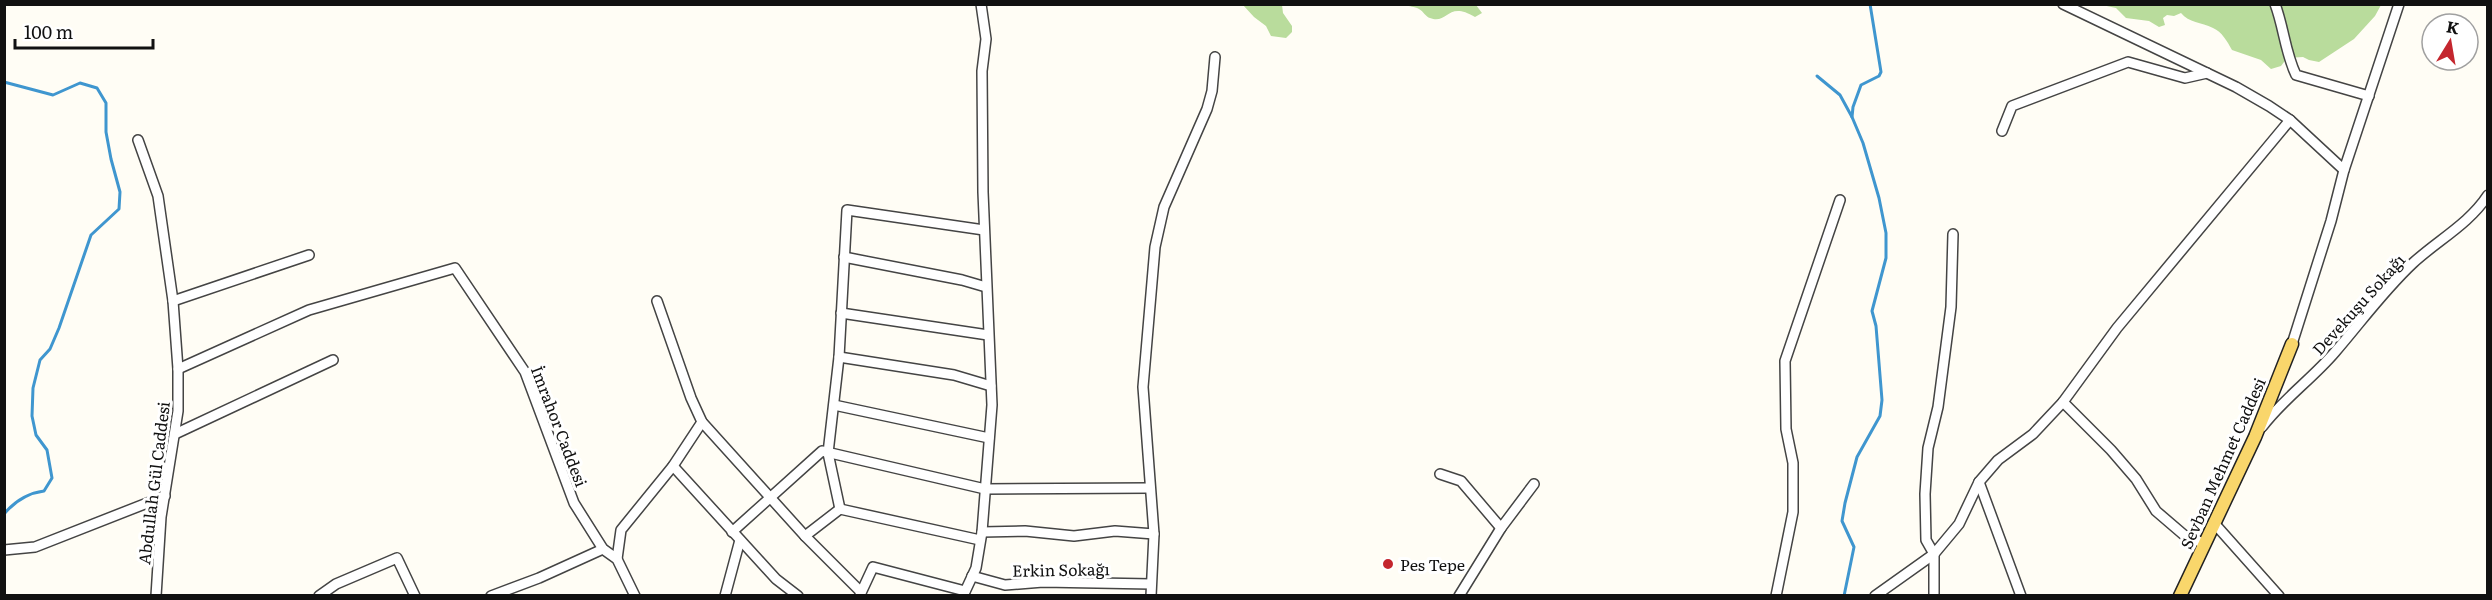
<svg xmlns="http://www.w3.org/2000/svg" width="2492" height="600" viewBox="0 0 2492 600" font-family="Literata,serif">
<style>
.forest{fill:#b9dc9c}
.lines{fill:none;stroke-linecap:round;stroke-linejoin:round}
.stream{stroke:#3f96cf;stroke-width:3}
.minor-casing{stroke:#444;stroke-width:12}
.major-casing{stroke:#222;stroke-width:15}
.minor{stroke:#fff;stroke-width:9}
.major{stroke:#f9d66b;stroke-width:12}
.poi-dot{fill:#c4262e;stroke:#fff;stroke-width:2}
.labels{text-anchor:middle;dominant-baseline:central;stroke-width:6;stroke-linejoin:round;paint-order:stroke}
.street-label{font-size:16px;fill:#111;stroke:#fff}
.poi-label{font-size:16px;fill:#111;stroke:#fff;text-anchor:start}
</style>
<rect width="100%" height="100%" fill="#fffdf5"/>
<g class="forest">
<path d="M1243,5H1282L1283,13L1292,26V32L1286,38L1271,36L1266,26L1254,17Z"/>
<path d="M1405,5H1476L1482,13L1475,17C1447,0 1448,25 1430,18C1426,17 1423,11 1419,9C1414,6 1410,7 1405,5Z"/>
<path d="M2102,5H2381L2375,16L2354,39L2319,62L2309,60L2303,57L2287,58L2281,66L2271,69L2261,60L2232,50C2227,41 2222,32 2213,28C2201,22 2189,23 2181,13L2174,16L2167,15L2163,18L2165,25L2159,27L2149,21L2126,18L2116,8Z"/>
</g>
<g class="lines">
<g class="stream">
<path d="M1817,76L1840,95L1852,117"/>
<path d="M4,82L53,95L80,83L97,88L106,103V132L111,159L120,192L119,209L91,235L59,328L50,349L40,360L33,388L32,416L36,435L47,450L52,478L44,491C28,493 15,501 4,514"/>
<path d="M1844,596L1854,547L1842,521L1845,503L1857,457L1880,416L1882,400L1876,326L1872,311L1886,258V233L1879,198L1863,143L1852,117L1853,107L1861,85L1879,76L1881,72L1870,4"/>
</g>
<g class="minor-casing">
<g id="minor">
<path d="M2063,4L2236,87L2269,106L2290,120L2344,170"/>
<path d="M2275,4C2284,28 2285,52 2296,75L2369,96"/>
<path d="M2002,131L2012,106L2128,62L2185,78L2207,73"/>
<path d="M138,140L158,196L173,301L178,369V411L161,517L156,596"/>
<path d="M844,257L962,280L986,287"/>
<path d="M173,301L309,255"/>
<path d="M657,301L691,398L702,422L805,536L861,592"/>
<path d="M841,313L988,335"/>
<path d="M2292,344L2331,221L2344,170L2399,4"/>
<path d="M839,357L954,375L991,386"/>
<path d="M178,369L309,310L455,268L525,372L574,503L603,549L617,559L635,596"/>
<path d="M2063,402L2111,450L2136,479L2156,511L2184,535L2205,544"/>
<path d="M834,405L989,438"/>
<path d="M2262,427C2283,399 2312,379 2335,352C2361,322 2384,290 2413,263C2438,240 2469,224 2488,195"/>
<path d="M175,434L333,360"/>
<path d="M673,466L776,579L798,596"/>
<path d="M1440,474L1461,481L1501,528"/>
<path d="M1979,482L2021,596"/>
<path d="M840,509L828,453L839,357L847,210L984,230"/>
<path d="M2214,523L2279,596"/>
<path d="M732,532L822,451L985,489L1150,488"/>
<path d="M982,532L1025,531L1074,536L1115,531L1154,534"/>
<path d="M805,536L840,509L980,540"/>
<path d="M4,550L35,547L165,496"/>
<path d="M617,559L621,530L673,466L702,422"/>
<path d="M972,576L1005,585L1043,582L1151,584"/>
<path d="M860,595L873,567L965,591"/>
<path d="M319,596L336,584L397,558L415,596"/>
<path d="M491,596L539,578L603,549"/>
<path d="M725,596L740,540"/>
<path d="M963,596L976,568L982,532L992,405L983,192L982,71L986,39L981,4"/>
<path d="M1151,596L1154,534L1143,387L1155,247L1164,207L1207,109L1212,91L1215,57"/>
<path d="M1459,596L1501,528L1534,484"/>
<path d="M1776,596L1793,512V463L1786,429L1785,361L1840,200"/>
<path d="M1875,596L1934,554L1959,524L1979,482L1998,460L2033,434L2063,402L2117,328L2290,120"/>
<path d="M1934,596V554L1926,540L1925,494L1928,448L1938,407L1951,307L1953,234"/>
</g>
</g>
<g class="major-casing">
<path id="major" d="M2180,596L2255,437L2292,344"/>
</g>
<use href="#minor" class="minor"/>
<use href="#major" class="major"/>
</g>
<circle class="poi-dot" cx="1388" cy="564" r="6"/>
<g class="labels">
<g class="street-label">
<text transform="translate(2358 304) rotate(-48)">Devekuşu Sokağı</text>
<text transform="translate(560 426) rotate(69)">İmrahor Caddesi</text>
<text transform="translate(2222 463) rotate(-66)">Sevban Mehmet Caddesi</text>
<text transform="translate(153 483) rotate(-83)">Abdullah Gül Caddesi</text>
<text transform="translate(1061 569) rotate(-1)">Erkin Sokağı</text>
</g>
<g class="poi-label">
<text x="1400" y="564">Pes Tepe</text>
</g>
</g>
<rect width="2492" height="600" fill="none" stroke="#111111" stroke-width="12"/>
<g transform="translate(2450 42) rotate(11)"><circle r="28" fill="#ffffff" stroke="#a0a0a0" stroke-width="1.5"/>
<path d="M0-4.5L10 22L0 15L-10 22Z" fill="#c4262e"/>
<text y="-9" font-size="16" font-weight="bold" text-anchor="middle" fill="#111111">K</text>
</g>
<path d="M15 39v9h138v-9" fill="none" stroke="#111111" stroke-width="3"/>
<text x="24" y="39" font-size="18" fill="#111111" stroke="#ffffff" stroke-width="4.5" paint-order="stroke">100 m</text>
</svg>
